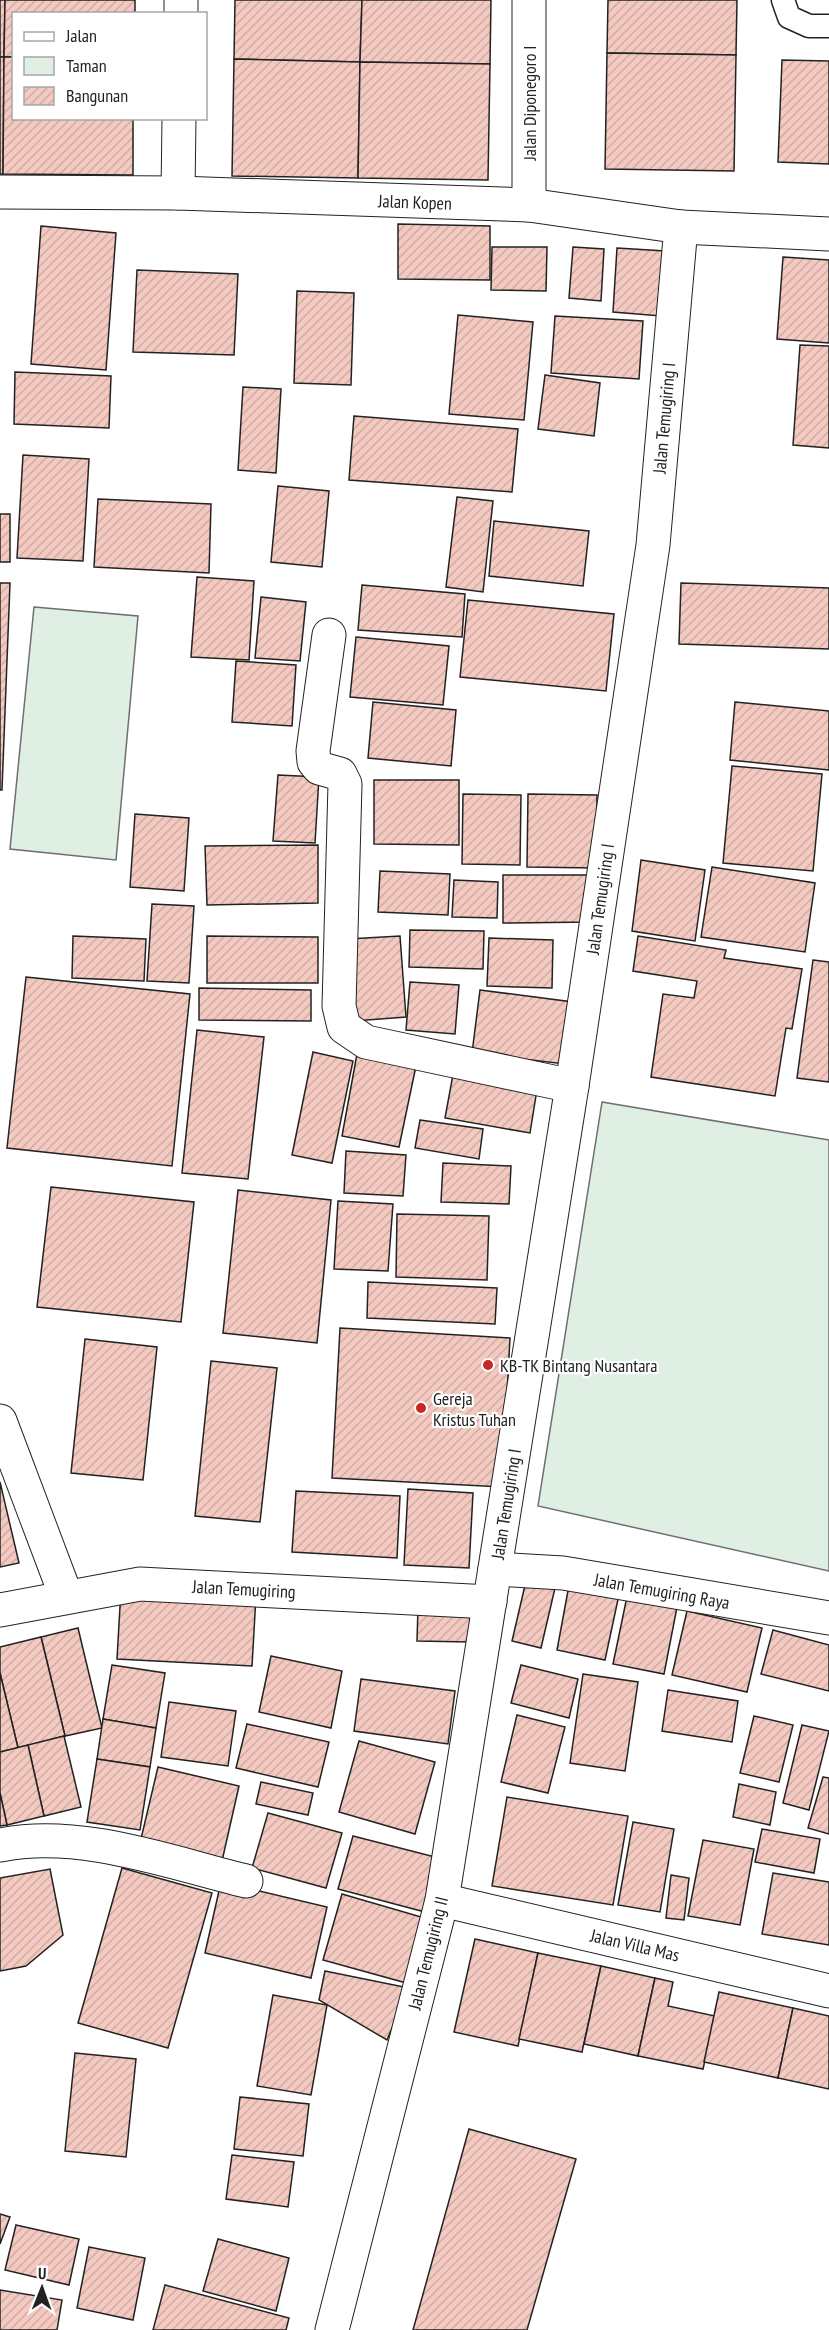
<svg xmlns="http://www.w3.org/2000/svg" width="829" height="2330" viewBox="0 0 829 2330" font-family="'PT Sans Narrow',sans-serif">
<style>
.green{fill:#e0efe3;stroke:#6f6f6f;stroke-width:1.5}
.building{fill:url(#building-hatch);stroke:#222;stroke-width:1.5}
.lines{fill:none;stroke-linecap:round;stroke-linejoin:round}
.service-casing{stroke:#222;stroke-width:25}
.minor-casing{stroke:#222;stroke-width:35}
.service{stroke:#fff;stroke-width:22}
.minor{stroke:#fff;stroke-width:33}
.poi-dot{fill:#c62828;stroke:#fff;stroke-width:2}
.labels{text-anchor:middle;dominant-baseline:central;stroke-width:4.5;stroke-linejoin:round;paint-order:stroke}
.street-label{font-size:18px;fill:#222;stroke:#fff}
.poi-label{font-size:18px;fill:#222;stroke:#fff;text-anchor:start}
</style>
<defs>
<pattern id="building-hatch" width="6" height="6" patternUnits="userSpaceOnUse" patternTransform="scale(1.5)"><rect width="6" height="6" fill="#f3c9c0"/><path d="M-1 1l2-2M0 6l6-6M5 7l2-2" fill="none" stroke="#d0aca5"/></pattern>
</defs>
<rect width="100%" height="100%" fill="#fff"/>
<g class="green">
<path d="M34,607L138,616L116,860L10,849Z"/>
<path d="M602,1102L829,1140V1571L538,1506Z"/>
</g>
<g class="building">
<path d="M0,0H5L4,57H0Z"/>
<path d="M5,0H135V14H14V57H4Z"/>
<path d="M235,0H362L360,62L234,59Z"/>
<path d="M362,0H491L490,64L360,62Z"/>
<path d="M608,0H737L736,55L607,53Z"/>
<path d="M607,53L736,55L734,171L605,169Z"/>
<path d="M0,57H4L3,174H0Z"/>
<path d="M4,57H14V118H133V175L3,174Z"/>
<path d="M234,59L360,62L358,178L232,176Z"/>
<path d="M782,60L829,61V164L778,162Z"/>
<path d="M360,62L490,64L488,180L358,178Z"/>
<path d="M398,224L490,226V280L398,279Z"/>
<path d="M41,226L116,233L106,370L31,364Z"/>
<path d="M492,247H547L546,291L491,290Z"/>
<path d="M573,247L604,249L601,301L569,298Z"/>
<path d="M617,248L665,251L661,316L613,312Z"/>
<path d="M783,257L829,260V343L777,339Z"/>
<path d="M137,270L238,274L234,355L133,352Z"/>
<path d="M297,291L354,293L351,385L294,383Z"/>
<path d="M458,315L533,322L524,420L449,414Z"/>
<path d="M555,316L643,321L639,379L551,373Z"/>
<path d="M800,345L829,346V448L793,445Z"/>
<path d="M15,372L111,376L109,428L14,424Z"/>
<path d="M545,375L600,383L594,436L538,429Z"/>
<path d="M243,387L281,389L276,473L238,470Z"/>
<path d="M354,416L518,429L512,492L349,480Z"/>
<path d="M23,455L89,459L83,561L17,558Z"/>
<path d="M278,486L329,491L322,567L271,562Z"/>
<path d="M457,497L493,501L483,592L446,587Z"/>
<path d="M98,499L211,504L209,573L94,567Z"/>
<rect x="0" y="514" width="10" height="48"/>
<path d="M494,521L589,531L583,586L489,576Z"/>
<path d="M197,577L254,581L249,660L191,657Z"/>
<path d="M0,583H10L2,790H0Z"/>
<path d="M681,583L829,588V649L679,644Z"/>
<path d="M362,585L465,594L462,637L358,630Z"/>
<path d="M261,597L306,602L300,661L255,658Z"/>
<path d="M468,600L614,614L606,691L460,677Z"/>
<path d="M356,637L449,646L443,705L350,697Z"/>
<path d="M236,661L296,665L292,726L232,722Z"/>
<path d="M373,702L456,710L451,766L368,758Z"/>
<path d="M735,702L829,711V770L730,760Z"/>
<path d="M732,766L822,774L813,871L723,863Z"/>
<path d="M278,775L319,777L315,843L273,841Z"/>
<path d="M374,780H459V845L374,844Z"/>
<path d="M463,794L521,795L520,865L462,864Z"/>
<path d="M528,794L597,795L596,868L527,867Z"/>
<path d="M135,814L189,818L184,891L130,887Z"/>
<path d="M318,845V903L207,905L205,846Z"/>
<path d="M641,860L705,870L695,941L632,931Z"/>
<path d="M712,867L815,883L805,952L701,937Z"/>
<path d="M380,871L450,874L448,915L378,912Z"/>
<path d="M503,875H592V922L503,923Z"/>
<path d="M454,880L498,882L497,918L452,917Z"/>
<path d="M152,904L194,906L189,983L147,981Z"/>
<path d="M410,930L484,931L483,969L409,967Z"/>
<path d="M73,936L146,939L144,981L72,978Z"/>
<path d="M207,936L318,937V983H207Z"/>
<path d="M400,936L406,1017L354,1021L348,939Z"/>
<path d="M638,936L726,950L724,958L802,969L792,1029L786,1028L775,1096L651,1077L663,994L694,998L697,981L633,971Z"/>
<path d="M489,938L553,940L552,988L487,986Z"/>
<path d="M813,960L829,962V1082L797,1078Z"/>
<path d="M26,977L190,994L172,1166L7,1148Z"/>
<path d="M410,982L459,985L455,1034L406,1030Z"/>
<path d="M199,988L311,990V1021L199,1020Z"/>
<path d="M480,990L573,1002L565,1064L472,1053Z"/>
<path d="M197,1030L264,1037L248,1179L182,1173Z"/>
<path d="M313,1052L353,1061L332,1163L292,1155Z"/>
<path d="M357,1054L416,1066L399,1147L342,1136Z"/>
<path d="M454,1069L538,1083L530,1133L445,1118Z"/>
<path d="M420,1120L483,1129L479,1159L415,1148Z"/>
<path d="M346,1151L406,1155L403,1196L344,1193Z"/>
<path d="M443,1163L511,1166L509,1204L441,1202Z"/>
<path d="M51,1187L194,1202L181,1322L37,1307Z"/>
<path d="M238,1190L331,1200L317,1343L223,1333Z"/>
<path d="M338,1201L393,1204L388,1271L334,1269Z"/>
<path d="M397,1214L489,1216L487,1280L396,1277Z"/>
<path d="M368,1282L497,1288L495,1324L367,1318Z"/>
<path d="M340,1328L510,1338L502,1487L332,1478Z"/>
<path d="M85,1339L157,1347L143,1480L71,1473Z"/>
<path d="M211,1361L277,1368L260,1522L195,1516Z"/>
<path d="M0,1482L19,1563L0,1567Z"/>
<path d="M408,1489L473,1493L469,1568L404,1565Z"/>
<path d="M296,1491L400,1496L397,1558L292,1552Z"/>
<path d="M570,1580L620,1590L605,1660L557,1650Z"/>
<path d="M526,1581L555,1588L541,1648L512,1641Z"/>
<path d="M629,1587L679,1597L664,1674L613,1664Z"/>
<path d="M121,1589L256,1596L252,1666L117,1659Z"/>
<path d="M418,1607H470V1642L417,1641Z"/>
<path d="M687,1611L762,1628L747,1692L672,1675Z"/>
<path d="M78,1628L102,1728L65,1736L41,1637Z"/>
<path d="M773,1630L829,1645V1691L761,1674Z"/>
<path d="M41,1637L65,1736L18,1748L0,1673V1647Z"/>
<path d="M271,1656L342,1671L331,1728L259,1712Z"/>
<path d="M112,1665L165,1673L156,1728L103,1719Z"/>
<path d="M521,1665L578,1679L569,1718L511,1703Z"/>
<path d="M0,1673L18,1748L0,1752Z"/>
<path d="M583,1674L638,1682L625,1771L570,1763Z"/>
<path d="M361,1679L455,1691L448,1744L354,1731Z"/>
<path d="M668,1690L738,1701L732,1742L662,1731Z"/>
<path d="M169,1702L236,1711L228,1766L161,1757Z"/>
<path d="M517,1715L565,1727L548,1793L501,1782Z"/>
<path d="M754,1716L793,1725L779,1782L740,1773Z"/>
<path d="M103,1719L156,1728L150,1767L97,1759Z"/>
<path d="M247,1724L329,1742L318,1787L236,1768Z"/>
<path d="M802,1725L829,1731L809,1810L783,1803Z"/>
<path d="M64,1736L81,1807L44,1816L28,1745Z"/>
<path d="M359,1741L435,1762L415,1834L339,1812Z"/>
<path d="M28,1745L44,1816L7,1825L0,1793V1752Z"/>
<path d="M97,1759L150,1767L140,1830L87,1822Z"/>
<path d="M158,1767L239,1786L222,1861L140,1843Z"/>
<path d="M823,1777L829,1778V1834L808,1828Z"/>
<path d="M261,1782L313,1793L308,1815L256,1804Z"/>
<path d="M739,1784L776,1792L770,1825L733,1817Z"/>
<path d="M0,1793L7,1825L0,1826Z"/>
<path d="M507,1797L628,1816L613,1905L492,1886Z"/>
<path d="M268,1813L342,1833L326,1888L252,1868Z"/>
<path d="M633,1822L674,1829L660,1912L618,1905Z"/>
<path d="M762,1829L820,1839L814,1873L755,1862Z"/>
<path d="M353,1836L439,1858L425,1912L338,1889Z"/>
<path d="M703,1840L754,1849L740,1925L688,1916Z"/>
<path d="M122,1868L212,1893L168,2048L78,2023Z"/>
<path d="M50,1869L63,1935L26,1966L0,1971V1878Z"/>
<path d="M773,1873L829,1882V1945L762,1934Z"/>
<path d="M671,1875L689,1878L684,1920L666,1918Z"/>
<path d="M221,1882L327,1907L311,1978L205,1953Z"/>
<path d="M342,1894L428,1919L410,1984L323,1960Z"/>
<path d="M475,1939L538,1953L518,2046L454,2032Z"/>
<path d="M538,1953L601,1966L582,2052L519,2039Z"/>
<path d="M601,1966L655,1978L638,2056L584,2044Z"/>
<path d="M325,1971L409,1988L387,2040L319,2000Z"/>
<path d="M655,1978L673,1982L668,2006L715,2016L703,2069L638,2056Z"/>
<path d="M719,1992L793,2008L778,2078L704,2062Z"/>
<path d="M273,1995L327,2005L311,2095L257,2086Z"/>
<path d="M793,2008L829,2016V2089L778,2078Z"/>
<path d="M75,2053L136,2059L126,2157L65,2151Z"/>
<path d="M240,2097L309,2104L303,2156L234,2149Z"/>
<path d="M469,2129L576,2159L527,2330H413Z"/>
<path d="M232,2155L294,2162L288,2207L226,2199Z"/>
<path d="M0,2214L10,2217L0,2244Z"/>
<path d="M16,2225L79,2239L69,2285L5,2270Z"/>
<path d="M218,2239L289,2258L276,2311L203,2291Z"/>
<path d="M89,2247L145,2258L133,2320L77,2308Z"/>
<path d="M165,2285L289,2318L286,2330H153Z"/>
<path d="M0,2290L62,2300L57,2330H0Z"/>
</g>
<g class="lines">
<g class="service-casing">
<path id="service" d="M783,0L789,17L809,26H829"/>
</g>
<g class="minor-casing">
<g id="minor">
<path d="M181,14V0"/>
<path d="M0,192L178,193L529,205L681,227L829,234"/>
<path d="M178,193L179,118"/>
<path d="M529,205V0"/>
<path d="M329,635L313,751L314,762L319,768L340,774L345,784L339,1006L344,1027L366,1042L572,1086"/>
<path d="M0,1421L66,1596"/>
<path d="M495,1569L563,1573L829,1618"/>
<path d="M0,1610L140,1584L490,1602"/>
<path d="M0,1845C80,1829 168,1862 246,1881"/>
<path d="M442,1900L829,1991"/>
<path d="M332,2330L442,1900L572,1086L653,545L681,227"/>
</g>
</g>
<use href="#service" class="service"/>
<use href="#minor" class="minor"/>
</g>
<g class="poi-dot">
<circle cx="488" cy="1365" r="6"/>
<circle cx="421" cy="1408" r="6"/>
</g>
<g class="labels">
<g class="street-label">
<text transform="translate(529 103) rotate(-90)">Jalan Diponegoro I</text>
<text transform="translate(415 202) rotate(2)">Jalan Kopen</text>
<text transform="translate(664 418) rotate(-85)">Jalan Temugiring I</text>
<text transform="translate(600 899) rotate(-82)">Jalan Temugiring I</text>
<text transform="translate(506 1504) rotate(-81)">Jalan Temugiring I</text>
<text transform="translate(244 1589) rotate(3)">Jalan Temugiring</text>
<text transform="translate(662 1591) rotate(10)">Jalan Temugiring Raya</text>
<text transform="translate(635 1945) rotate(13)">Jalan Villa Mas</text>
<text transform="translate(428 1953) rotate(-76)">Jalan Temugiring II</text>
</g>
<g class="poi-label">
<text x="500" y="1365">KB-TK Bintang Nusantara</text>
<text x="433" y="1398">Gereja<tspan x="433" dy="21">Kristus Tuhan</tspan></text>
</g>
</g>
<rect x="12" y="12" width="195" height="108" fill="#ffffff" stroke="#a7a7a7" stroke-width="1.5"/>
<rect x="24" y="32" width="30" height="9" fill="#ffffff" stroke="#a7a7a7" stroke-width="1.5"/>
<text x="66" y="42" font-size="18" fill="#222222">Jalan</text>
<rect x="24" y="57" width="30" height="18" fill="#e0efe3" stroke="#a7a7a7" stroke-width="1.5"/>
<text x="66" y="72" font-size="18" fill="#222222">Taman</text>
<rect x="24" y="87" width="30" height="18" fill="url(#building-hatch)" stroke="#a7a7a7" stroke-width="1.5"/>
<text x="66" y="102" font-size="18" fill="#222222">Bangunan</text>
<g transform="translate(42 2288) rotate(1)" stroke="#ffffff" stroke-width="4.5" paint-order="stroke">
<path d="M0-4.5L10 22L0 15L-10 22Z" fill="#222222"/>
<text y="-9" font-size="16" font-weight="bold" text-anchor="middle" fill="#222222">U</text>
</g>
</svg>
